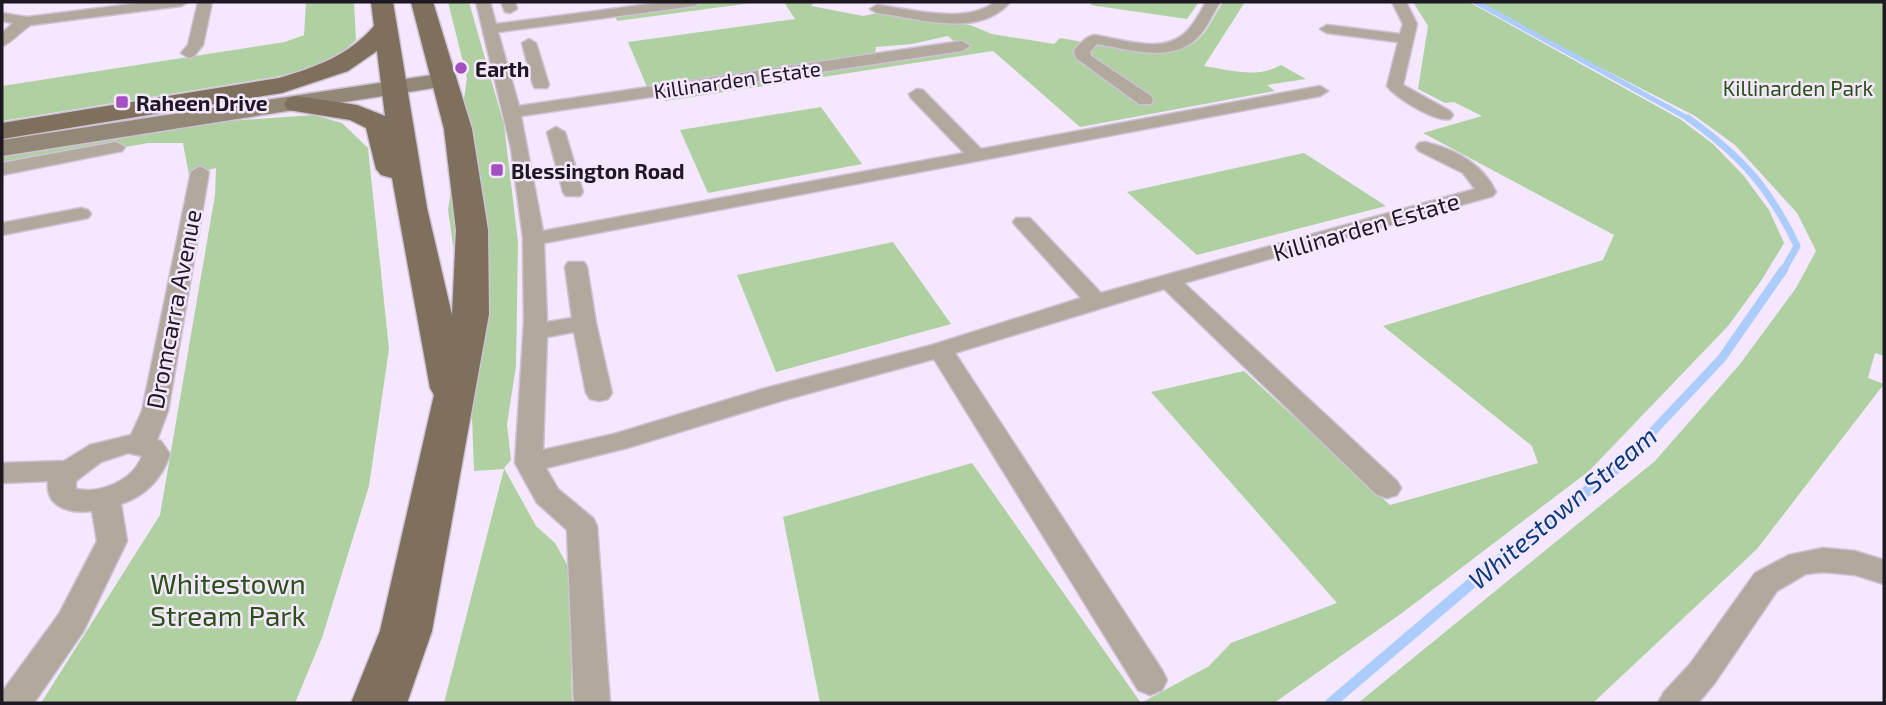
<svg xmlns="http://www.w3.org/2000/svg" width="1886" height="705" viewBox="0 0 1886 705" font-family="'Exo 2',sans-serif">
<style>
.green{fill:#afd1a2}
.lines{fill:none;stroke-linecap:round;stroke-linejoin:round}
.stream-far3{stroke:#accdfb;stroke-width:5}
.stream-far2{stroke:#accdfb;stroke-width:7}
.stream-far1{stroke:#accdfb;stroke-width:9}
.stream{stroke:#accdfb;stroke-width:11}
.street-casing{stroke:#cec2d6;stroke-width:3}
.secondary-casing{stroke:#cec2d6;stroke-width:3}
.primary-casing{stroke:#cec2d6;stroke-width:3}
.street{fill:#b1a99d;fill-rule:evenodd}
.secondary{fill:#938877;fill-rule:evenodd}
.primary{fill:#7e705c;fill-rule:evenodd}
.poi-dot{fill:#a351c0;stroke:#f5e7fe;stroke-width:2.5}
.labels{text-anchor:middle;dominant-baseline:central;stroke-width:5;stroke-linejoin:round;paint-order:stroke}
.far-poi-label{font-size:21px;font-weight:bold;fill:#1e1822;stroke:#f5e7fe;text-anchor:start}
.far-street-label{font-size:21px;fill:#1e1822;stroke:#f5e7fe}
.far-park-label{font-size:21px;fill:#295016;stroke:#f5e7fe}
.street-label{font-size:24px;fill:#1e1822;stroke:#f5e7fe}
.water-label{font-size:26px;font-style:italic;fill:#093c7e;stroke:#f5e7fe}
.near-park-label{font-size:28px;fill:#295016;stroke:#f5e7fe}
</style>
<rect width="100%" height="100%" fill="#f5e7fe"/>
<g class="green">
<path d="M306,2H354L356,40L339,55L313,67L280,76L2,121V86L285,42L304,35Z"/>
<path d="M448,2H469L504,125L518,242L516,366L507,424L511,460L504,468L536,526L555,543L569,568L572,703H444L504,469L474,471L470,362L448,210L467,78Z"/>
<path d="M708,2H759L617,21L615,15Z"/>
<path d="M784,2H815L811,6L863,16L878,13L970,25L992,34L1054,44L1060,38C1093,43 1168,63 1195,42C1207,33 1215,14 1223,2H1245L1204,66C1230,70 1257,79 1281,65L1306,79L1267,85L1275,91L1080,127L993,51L665,101L662,94L960,47L948,36L912,44L876,47L875,55L647,87L628,42L795,19Z"/>
<path d="M1093,2H1199L1187,19L1090,5Z"/>
<path d="M1413,2H1469L1680,119L1713,144L1744,176L1769,210L1784,243L1761,281L1728,326L1589,471L1402,613L1274,703H820L783,517L972,463L1141,703L1209,666L1231,643L1337,603L1151,392L1244,371L1390,505L1538,463L1532,446L1383,326L1603,260L1614,235L1423,133L1482,116L1454,102L1445,103L1418,89L1428,26Z"/>
<path d="M1479,2H1884V356L1875,353L1868,378L1884,384L1757,549L1593,703H1358L1655,461L1740,364L1796,288L1816,251L1797,213L1735,145L1695,116L1527,30Z"/>
<path d="M821,107L862,164L708,193L680,130Z"/>
<path d="M314,115L342,123L368,148L389,349L369,486L322,638L295,703H41L160,515L215,195L216,168L189,175L183,143H148L2,169V155L214,122Z"/>
<path d="M1304,153L1386,206L1197,255L1127,192Z"/>
<path d="M893,242L951,324L776,372L737,275Z"/>
</g>
<g class="lines">
<path class="stream-far3" d="M1476,2L1691,120"/>
<path class="stream-far2" d="M1688,118C1741,156 1769,187 1797,246L1783,271"/>
<path class="stream-far1" d="M1623,463L1722,358L1784,269"/>
<path class="stream" d="M1331,703L1487,570L1625,461"/>
<g class="street-casing">
<g id="street">
<path d="M149,2H188L181,6L31,25C22,30 9,45 2,46V33L13,23L2,21V13L27,17Z"/>
<path d="M198,2H212L203,45L194,56L189,58L181,53L188,45Z"/>
<path d="M476,2H490L496,24L665,2H701L694,6L498,32L519,106L962,41L970,46L962,51L521,116L543,231L964,153L911,98L909,94L917,89L923,90L981,149L1320,86L1328,91L1320,96L544,243L547,322L572,318L565,267L568,262H584L587,267L596,323L612,393L608,399L599,401L590,399L586,393L574,332L547,337L543,450L614,434L766,388L932,345L1081,298L1016,226L1013,222L1016,218H1030L1101,293L1475,189L1463,173L1419,151L1416,147L1419,143L1425,142C1454,149 1483,164 1496,192L1493,196L1184,283L1397,481L1401,488L1397,495L1387,498L1377,495L1164,289L955,353L1162,670L1167,680L1162,690L1150,695L1138,690L934,359L784,400L627,448L546,468L558,489L593,518L597,526L610,703H574L567,530L537,503L515,463L524,322L523,238L511,148Z"/>
<path d="M501,2H515L517,9L510,13L505,12Z"/>
<path d="M995,2H1010C979,39 918,18 877,13L870,9L877,5C912,9 966,25 995,2Z"/>
<path d="M1206,2H1220C1212,15 1206,30 1195,40C1169,63 1127,49 1097,44L1090,52L1091,56L1151,96L1153,100L1151,104H1139L1076,58L1074,51C1079,44 1086,37 1094,35C1121,39 1161,54 1184,34C1194,25 1200,13 1206,2Z"/>
<path d="M1392,2H1406L1417,24L1403,85L1450,111L1453,115L1450,119C1435,122 1396,98 1387,86L1398,42L1327,33L1320,29L1327,25L1400,34L1403,24Z"/>
<path d="M529,39L536,43L549,85L547,88H535L533,85L522,43Z"/>
<path d="M556,127L565,132L583,192L580,196H566L563,192L547,132Z"/>
<path d="M116,142L125,147L122,151L2,175V163Z"/>
<path d="M200,166L209,172L168,411L157,440L161,441L170,454C162,479 145,496 121,504L127,541L83,632L34,703H2V692L59,614L97,541L92,511C69,514 45,507 48,481L2,483V463L64,461L90,445L131,435L142,411L191,172ZM128,453L142,456C133,481 100,494 76,489V481L101,462Z"/>
<path d="M81,208L88,210L91,214L88,218L2,235V223Z"/>
<path d="M1823,548L1855,551L1884,560V584L1855,575L1823,572L1806,574L1777,591L1714,684L1698,703H1658L1664,692L1690,664L1755,573L1789,555Z"/>
</g>
</g>
<g class="secondary-casing">
<path id="secondary" d="M445,73L453,75L456,80L453,85L2,156V140Z"/>
</g>
<g class="primary-casing">
<path id="primary" d="M371,2H393L427,208L452,315L456,230L444,129L411,2H433L472,129L488,230L489,314L432,631L407,703H351L380,631L434,395L430,388L392,178L381,175L376,169L366,128L350,120L288,110L284,104L288,98L297,96L357,105L385,116L377,51L348,71L282,93L2,139V123L279,78C316,67 348,56 374,26Z"/>
</g>
<use href="#street" class="street"/>
<use href="#secondary" class="secondary"/>
<use href="#primary" class="primary"/>
</g>
<g class="poi-dot">
<circle cx="461" cy="68" r="7"/>
<rect x="115" y="95" width="14" height="14" rx="3.5"/>
<rect x="490" y="163" width="14" height="14" rx="3.5"/>
</g>
<g class="labels">
<g class="far-poi-label">
<text x="475" y="68">Earth</text>
<text x="136" y="102">Raheen Drive</text>
<text x="511" y="170">Blessington Road</text>
</g>
<g class="far-street-label">
<text transform="translate(737 79) rotate(-8)">Killinarden Estate</text>
</g>
<g class="far-park-label">
<text x="1798" y="87">Killinarden Park</text>
</g>
<g class="street-label">
<text transform="translate(1366 226) rotate(-16)">Killinarden Estate</text>
<text transform="translate(173 309) rotate(-79)">Dromcarra Avenue</text>
</g>
<g class="water-label">
<text transform="translate(1562 507) rotate(-40)">Whitestown Stream</text>
</g>
<g class="near-park-label">
<text x="228" y="583">Whitestown<tspan x="228" dy="32">Stream Park</tspan></text>
</g>
</g>
<rect width="1886" height="705" fill="none" stroke="#1e1822" stroke-width="7"/>
</svg>
